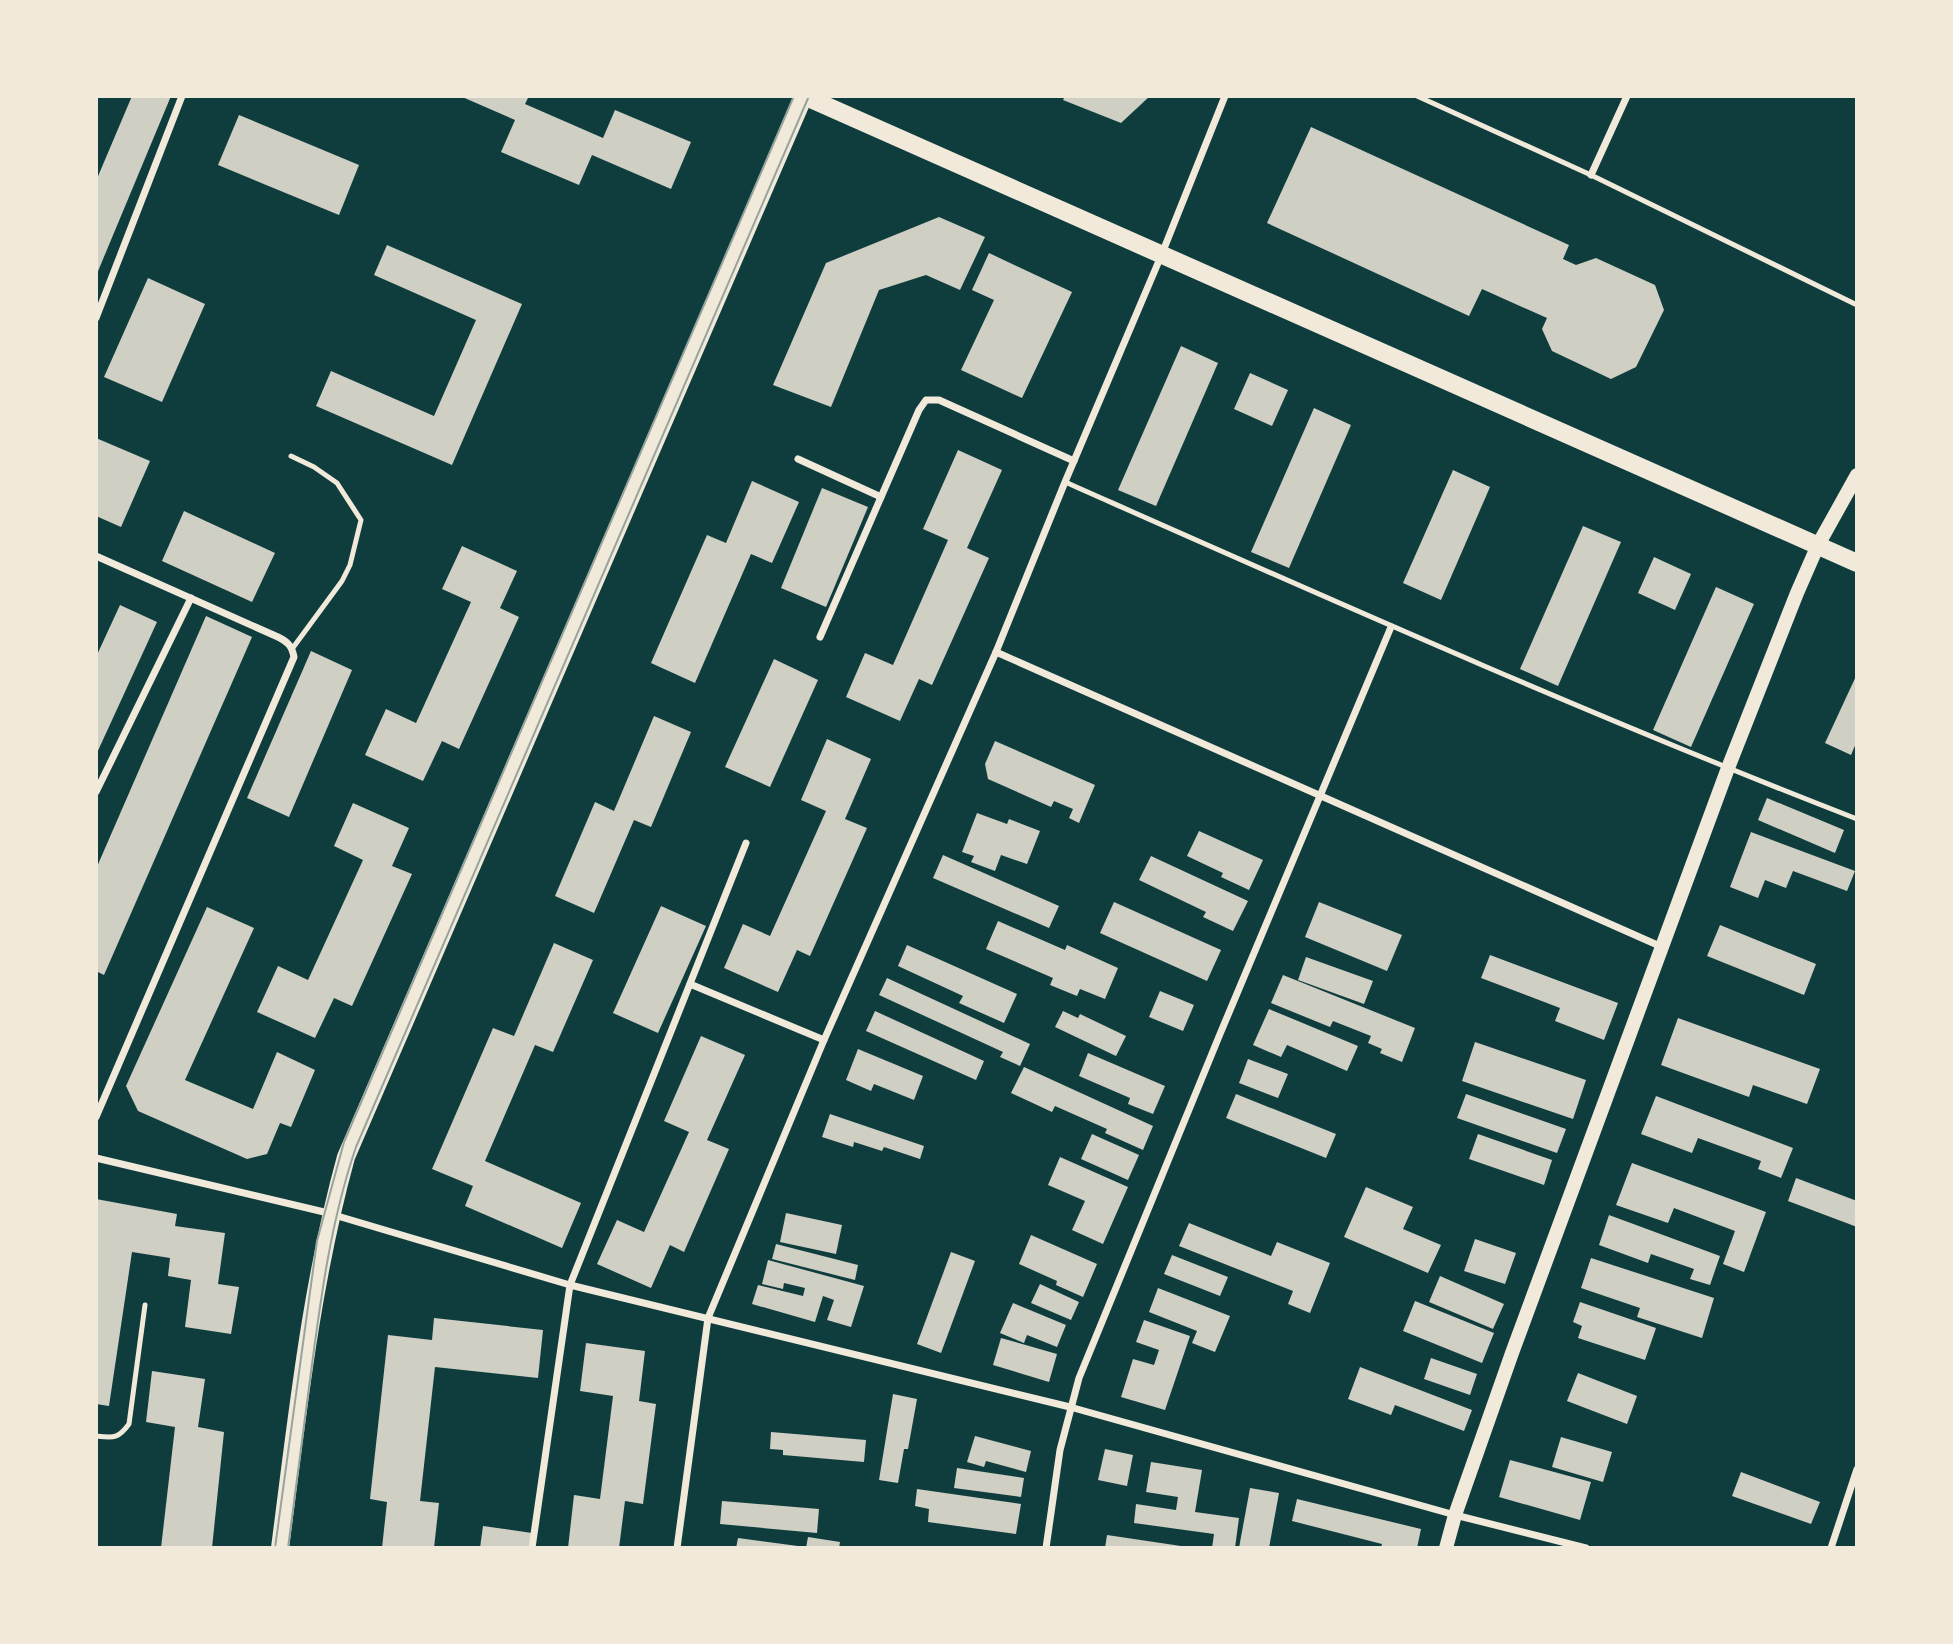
<svg xmlns="http://www.w3.org/2000/svg" width="1953" height="1644" viewBox="0 0 1953 1644" font-family="'Sofia Sans Condensed',sans-serif">
<style>
.building{fill:#cfcfc3}
.lines{fill:none;stroke-linecap:round;stroke-linejoin:round}
.service{stroke:#f1e9da;stroke-width:5}
.minor{stroke:#f1e9da;stroke-width:7}
.secondary{stroke:#f1e9da;stroke-width:14}
.primary{stroke:#f1e9da;stroke-width:18}
.tram{stroke:#97a49c;stroke-width:2}
</style>
<rect width="100%" height="100%" fill="#0f3d3e"/>
<g class="building">
<path d="M132,96H171L96,276V181Z"/>
<path d="M460,96H529L525,104L603,138L615,110L691,142L671,189L592,155L579,185L501,152L515,120Z"/>
<path d="M1065,96H1150L1121,123L1063,100Z"/>
<path d="M239,115L359,165L339,215L218,165Z"/>
<path d="M1311,127L1569,245L1563,259L1576,265L1596,258L1655,285L1664,310L1636,367L1611,379L1552,351L1542,329L1547,318L1482,289L1469,316L1267,223Z"/>
<path d="M939,217L985,237L960,290L926,275L879,290L831,407L773,385L826,263Z"/>
<path d="M387,245L522,304L452,465L316,406L331,371L434,416L476,320L374,275Z"/>
<path d="M989,253L1072,292L1022,398L961,370L994,300L972,290Z"/>
<path d="M148,278L205,304L162,402L104,377Z"/>
<path d="M1181,346L1218,363L1156,506L1118,490Z"/>
<path d="M1250,373L1288,390L1272,426L1234,409Z"/>
<path d="M1314,408L1351,425L1289,568L1251,552Z"/>
<path d="M96,438L150,461L121,527L96,516Z"/>
<path d="M958,450L1002,470L967,548L989,558L932,685L919,679L900,721L846,697L865,653L893,665L948,540L923,529Z"/>
<path d="M1453,470L1490,487L1441,600L1403,583Z"/>
<path d="M752,481L799,502L772,563L751,554L695,683L651,663L707,535L726,543Z"/>
<path d="M822,488L868,507L826,607L781,588Z"/>
<path d="M184,511L275,553L252,602L162,561Z"/>
<path d="M1583,526L1621,542L1558,686L1520,669Z"/>
<path d="M462,546L517,571L500,608L519,617L459,749L442,741L423,781L365,755L386,709L416,723L471,602L442,589Z"/>
<path d="M1654,557L1691,574L1675,610L1638,593Z"/>
<path d="M1716,587L1754,604L1691,747L1653,730Z"/>
<path d="M120,605L157,622L96,755V657Z"/>
<path d="M206,616L252,637L104,975L96,971V869Z"/>
<path d="M311,651L352,670L289,817L247,798Z"/>
<path d="M774,659L818,680L770,787L725,767Z"/>
<path d="M1857,674V741L1851,755L1825,743Z"/>
<path d="M654,716L691,732L651,827L634,820L594,913L555,896L595,802L614,811Z"/>
<path d="M827,739L871,759L845,819L867,828L810,956L797,950L778,992L724,968L743,924L770,936L826,811L801,800Z"/>
<path d="M995,741L1095,785L1079,823L1069,818L1073,809L1054,801L1051,807L988,779L985,764Z"/>
<path d="M1767,798L1844,830L1835,853L1758,820Z"/>
<path d="M353,803L409,828L392,866L412,874L352,1006L334,998L315,1038L257,1012L278,966L308,980L363,860L334,846Z"/>
<path d="M977,813L1007,824L1009,819L1040,831L1027,864L1001,855L995,871L971,862L974,856L962,852Z"/>
<path d="M1199,831L1263,860L1249,890L1221,877L1223,873L1187,856Z"/>
<path d="M1751,832L1855,871L1847,891L1793,871L1786,888L1765,880L1758,898L1730,887Z"/>
<path d="M943,855L1059,906L1049,928L933,878Z"/>
<path d="M1151,856L1248,901L1233,931L1203,917L1206,912L1139,880Z"/>
<path d="M1114,902L1221,950L1207,981L1100,933Z"/>
<path d="M1319,902L1402,935L1387,971L1305,937Z"/>
<path d="M661,906L706,926L658,1033L613,1013Z"/>
<path d="M207,907L254,928L185,1080L253,1109L277,1052L315,1070L291,1127L280,1123L267,1154L247,1159L138,1111L126,1086Z"/>
<path d="M998,921L1065,950L1067,945L1118,968L1105,999L1080,989L1077,996L1050,985L1053,978L986,949Z"/>
<path d="M1720,925L1816,964L1804,995L1707,956Z"/>
<path d="M554,943L593,960L553,1052L535,1045L485,1161L581,1203L562,1248L465,1206L473,1186L432,1169L493,1028L514,1036Z"/>
<path d="M907,945L1017,994L1004,1023L959,1003L963,996L898,966Z"/>
<path d="M1490,955L1618,1003L1604,1040L1555,1021L1560,1008L1481,978Z"/>
<path d="M1306,957L1373,981L1364,1004L1298,980Z"/>
<path d="M1283,975L1415,1028L1402,1062L1380,1053L1382,1049L1368,1043L1371,1036L1333,1021L1330,1027L1271,1003Z"/>
<path d="M887,978L1030,1044L1020,1066L1000,1057L1003,1052L879,995Z"/>
<path d="M1160,991L1194,1005L1183,1031L1149,1017Z"/>
<path d="M1269,1009L1358,1046L1347,1071L1287,1045L1281,1057L1253,1045Z"/>
<path d="M875,1011L984,1061L976,1080L866,1031Z"/>
<path d="M1063,1011L1078,1018L1080,1014L1126,1036L1116,1056L1055,1027Z"/>
<path d="M1678,1018L1820,1069L1807,1104L1753,1085L1749,1097L1661,1065Z"/>
<path d="M701,1036L745,1055L707,1140L729,1149L684,1252L670,1245L651,1288L597,1264L617,1220L644,1232L689,1132L664,1121Z"/>
<path d="M1475,1042L1586,1080L1573,1119L1462,1081Z"/>
<path d="M858,1049L923,1076L914,1100L874,1084L871,1091L846,1080Z"/>
<path d="M1088,1053L1165,1086L1153,1114L1128,1104L1130,1098L1079,1076Z"/>
<path d="M1248,1059L1288,1074L1278,1098L1239,1083Z"/>
<path d="M1024,1067L1153,1126L1143,1150L1105,1133L1107,1129L1055,1106L1052,1112L1011,1093Z"/>
<path d="M1236,1094L1336,1134L1326,1158L1226,1118Z"/>
<path d="M1466,1094L1566,1129L1557,1153L1457,1118Z"/>
<path d="M1656,1096L1793,1148L1781,1178L1758,1169L1761,1161L1698,1138L1692,1153L1641,1134Z"/>
<path d="M830,1114L924,1146L920,1159L884,1147L882,1151L854,1142L853,1147L822,1137Z"/>
<path d="M1092,1134L1139,1155L1128,1180L1081,1159Z"/>
<path d="M1478,1134L1552,1160L1544,1185L1469,1159Z"/>
<path d="M1060,1157L1128,1187L1103,1244L1072,1230L1085,1201L1048,1185Z"/>
<path d="M1632,1163L1766,1212L1744,1272L1723,1264L1735,1231L1674,1208L1668,1223L1616,1205Z"/>
<path d="M1796,1178L1857,1201V1227L1788,1201Z"/>
<path d="M1366,1187L1413,1207L1403,1229L1441,1245L1428,1273L1344,1237Z"/>
<path d="M96,1199L177,1214L175,1226L225,1233L218,1284L239,1287L231,1334L185,1327L191,1280L168,1276L170,1258L132,1252L109,1406L96,1404Z"/>
<path d="M786,1213L842,1225L836,1254L780,1242Z"/>
<path d="M1609,1215L1720,1256L1710,1285L1690,1279L1694,1269L1651,1254L1648,1263L1599,1245Z"/>
<path d="M1189,1223L1271,1256L1277,1242L1330,1263L1310,1313L1288,1304L1293,1291L1179,1246Z"/>
<path d="M1031,1235L1097,1264L1083,1297L1056,1285L1057,1281L1019,1264Z"/>
<path d="M1475,1239L1516,1253L1505,1284L1464,1271Z"/>
<path d="M776,1244L858,1265L855,1280L772,1259Z"/>
<path d="M951,1252L975,1261L941,1353L917,1344Z"/>
<path d="M1172,1255L1228,1277L1220,1296L1164,1274Z"/>
<path d="M1591,1258L1714,1298L1702,1338L1637,1317L1640,1308L1581,1288Z"/>
<path d="M768,1260L864,1286L851,1327L827,1320L834,1300L823,1296L815,1322L752,1304L758,1285L803,1296L805,1288L784,1283L783,1289L762,1284Z"/>
<path d="M1440,1276L1504,1304L1493,1329L1429,1302Z"/>
<path d="M1040,1284L1079,1302L1071,1320L1031,1303Z"/>
<path d="M1158,1288L1230,1316L1215,1352L1192,1343L1197,1331L1149,1312Z"/>
<path d="M1415,1301L1494,1333L1482,1363L1403,1331Z"/>
<path d="M1580,1302L1656,1328L1645,1360L1578,1338L1582,1326L1573,1322Z"/>
<path d="M1013,1303L1066,1325L1057,1347L1027,1335L1024,1343L1000,1333Z"/>
<path d="M434,1318L543,1330L538,1378L435,1367L420,1501L439,1503L434,1548H382L387,1502L370,1499L388,1335L432,1340Z"/>
<path d="M1144,1320L1190,1336L1165,1410L1121,1397L1133,1359L1154,1365L1159,1350L1136,1342Z"/>
<path d="M1001,1338L1057,1354L1049,1382L993,1365Z"/>
<path d="M586,1343L645,1351L639,1401L656,1404L643,1504L625,1501L619,1548H568L574,1495L600,1499L613,1396L580,1391Z"/>
<path d="M1431,1358L1477,1374L1470,1395L1424,1379Z"/>
<path d="M1360,1367L1472,1410L1464,1431L1395,1405L1391,1415L1348,1399Z"/>
<path d="M152,1371L205,1379L198,1427L224,1432L212,1548H161L175,1427L146,1422Z"/>
<path d="M1578,1373L1637,1396L1627,1424L1567,1401Z"/>
<path d="M893,1394L917,1399L908,1449H904L898,1483L879,1480Z"/>
<path d="M771,1432L866,1440L864,1462L783,1455V1450L770,1449Z"/>
<path d="M975,1436L1031,1451L1026,1472L986,1461L984,1467L967,1462Z"/>
<path d="M1561,1437L1612,1452L1603,1482L1552,1467Z"/>
<path d="M1105,1449L1133,1455L1127,1486L1098,1480Z"/>
<path d="M1510,1460L1591,1482L1580,1520L1499,1497Z"/>
<path d="M1151,1462L1202,1470L1195,1512L1239,1518L1235,1548H1212L1214,1534L1134,1523L1136,1504L1176,1510L1178,1497L1146,1492Z"/>
<path d="M957,1468L1024,1478L1021,1497L954,1488Z"/>
<path d="M1741,1472L1820,1502L1811,1524L1732,1496Z"/>
<path d="M1250,1488L1279,1493L1269,1548H1239Z"/>
<path d="M917,1489L1021,1504L1016,1534L928,1522L929,1509L915,1506Z"/>
<path d="M1297,1499L1421,1529L1417,1548H1381L1382,1544L1292,1521Z"/>
<path d="M722,1501L819,1509L817,1533L720,1524Z"/>
<path d="M483,1526L532,1533L530,1548H480Z"/>
<path d="M1107,1535L1181,1546L1180,1548H1105Z"/>
<path d="M808,1537L840,1542L839,1548H806Z"/>
<path d="M738,1538L798,1546V1548H736Z"/>
</g>
<g class="lines">
<g class="service">
<path d="M1417,96L1591,175L1857,305"/>
<path d="M291,456L314,467L337,483L361,520L350,565L342,581L292,649"/>
<path d="M1065,482C1327,598 1589,715 1857,819"/>
<path d="M96,1436C114,1438 118,1439 129,1424L145,1305"/>
</g>
<g class="minor">
<path d="M1591,175L1627,96"/>
<path d="M96,318L182,96"/>
<path d="M798,459L881,497"/>
<path d="M96,556L278,637C288,642 292,646 294,657L96,1117"/>
<path d="M820,637L919,410L926,400H939L1074,461"/>
<path d="M996,652L1662,947"/>
<path d="M96,792L191,598"/>
<path d="M690,984L824,1040"/>
<path d="M96,1158L324,1212L570,1285L1070,1407L1455,1515L1586,1548"/>
<path d="M532,1548L570,1285L746,843"/>
<path d="M677,1548L708,1318L824,1040L996,652L1065,482L1161,256L1225,96"/>
<path d="M1046,1548L1060,1450L1079,1378L1220,1034L1391,627"/>
<path d="M1831,1548L1857,1469"/>
</g>
<path class="secondary" d="M1446,1548L1455,1515L1512,1353L1728,768L1797,593L1818,545L1857,475"/>
<g class="primary">
<path d="M804,96L1857,563"/>
<path d="M280,1548C297,1417 311,1284 346,1157L804,96"/>
</g>
<g class="tram">
<path d="M275,1548L317,1241L344,1142L794,96"/>
<path d="M288,1548C296,1489 303,1431 311,1372C321,1296 331,1220 356,1147L809,96"/>
</g>
</g>
<rect width="1953" height="1644" fill="none" stroke="#f1e9da" stroke-width="196"/>
</svg>
